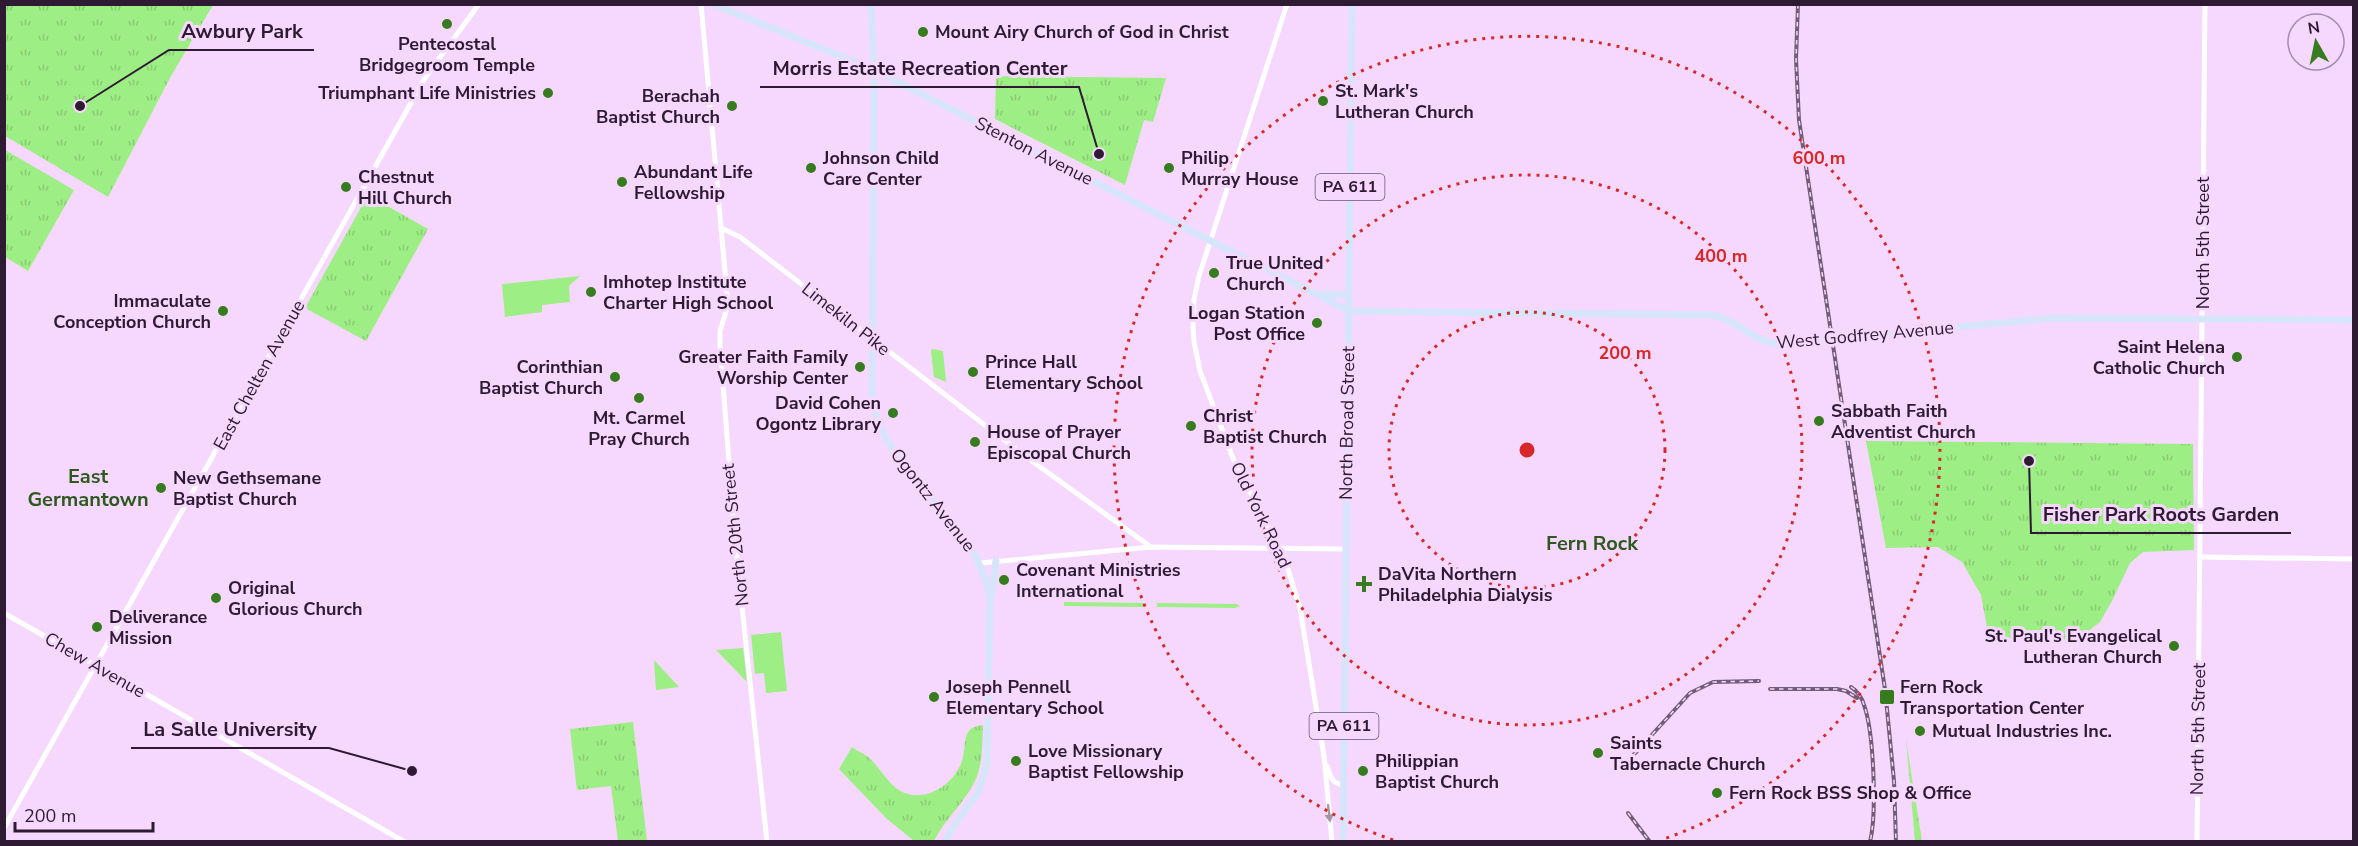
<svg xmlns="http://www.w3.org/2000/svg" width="2358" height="846" viewBox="0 0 2358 846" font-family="'Nunito Sans',sans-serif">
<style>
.grass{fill:#9dee85}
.forest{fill:url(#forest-firs)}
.park{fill:url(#park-tufts)}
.garden{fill:url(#garden-furrows)}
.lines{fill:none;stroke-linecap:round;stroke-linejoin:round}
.minor{stroke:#fff;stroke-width:5}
.major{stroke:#d7e5fb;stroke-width:7}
.rail-casing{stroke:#735c79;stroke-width:4}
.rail{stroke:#f6d8fe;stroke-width:1.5;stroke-dasharray:4.5;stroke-linecap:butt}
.oneway{fill:#a198a3}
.ring{fill:none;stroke:#d62828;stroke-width:3;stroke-dasharray:3 6}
.poi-dot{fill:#367b1d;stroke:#f6d8fe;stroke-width:2}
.labels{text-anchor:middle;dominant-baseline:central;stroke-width:6;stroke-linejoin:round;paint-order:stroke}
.shield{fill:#f6d8fe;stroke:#6a5470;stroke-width:1.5}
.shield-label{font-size:16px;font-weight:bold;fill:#2e1b33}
.poi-label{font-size:18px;font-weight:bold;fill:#2e1b33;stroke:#f6d8fe;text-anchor:start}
.street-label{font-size:18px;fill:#2e1b33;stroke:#f6d8fe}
.neighbourhood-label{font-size:20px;font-weight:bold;fill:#2d591f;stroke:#f6d8fe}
.centre{fill:#d62828;stroke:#f6d8fe;stroke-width:3}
.ring-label{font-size:18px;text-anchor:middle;font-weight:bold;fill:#d62828;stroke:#f6d8fe;stroke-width:6;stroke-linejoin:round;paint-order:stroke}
.leader{fill:none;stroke:#2e1b33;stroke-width:2}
.callout-dot{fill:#2e1b33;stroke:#f6d8fe;stroke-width:2}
.callout-label{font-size:20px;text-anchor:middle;font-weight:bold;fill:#2e1b33;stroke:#f6d8fe;stroke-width:6;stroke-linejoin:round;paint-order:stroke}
</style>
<defs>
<pattern id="forest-firs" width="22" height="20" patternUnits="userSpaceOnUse" patternTransform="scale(1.5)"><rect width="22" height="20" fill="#9dee85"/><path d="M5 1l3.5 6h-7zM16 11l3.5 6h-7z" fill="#88cc73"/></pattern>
<pattern id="park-tufts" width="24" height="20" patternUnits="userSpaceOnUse" patternTransform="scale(1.5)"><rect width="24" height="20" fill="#9dee85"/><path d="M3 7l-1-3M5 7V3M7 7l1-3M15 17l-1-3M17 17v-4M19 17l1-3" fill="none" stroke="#88cc73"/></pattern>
<pattern id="garden-furrows" width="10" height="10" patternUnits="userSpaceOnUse" patternTransform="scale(1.5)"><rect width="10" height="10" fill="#9dee85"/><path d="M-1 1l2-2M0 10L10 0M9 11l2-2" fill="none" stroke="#88cc73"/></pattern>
</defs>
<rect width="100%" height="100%" fill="#f6d8fe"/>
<g class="grass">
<path d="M580,276L569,286L570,302L542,305V312L505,317L502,284Z"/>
<path d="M932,349L943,351L946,382L934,377L931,351Z"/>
<path d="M1064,602L1144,603V607L1064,606Z"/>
<path d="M1157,603L1236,604L1240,606L1235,608L1157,607Z"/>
<path d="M781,632L787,691L766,693L764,673L755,674L751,635Z"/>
<path d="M743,648L747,682L716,650Z"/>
<path d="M654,660L679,687L656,690Z"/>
</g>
<path class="forest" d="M1906,740L1922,841H1915Z"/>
<g class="park">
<path d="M5,4L213,5L171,76L108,197L5,136Z"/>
<path d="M996,76L1166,78L1153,122L1144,120L1125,185L995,119Z"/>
<path d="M5,150L74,190L28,271L5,257Z"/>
<path d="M368,195L428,229L366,341L305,308Z"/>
<path d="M1866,441L2193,444L2194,550L2143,552L2130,563L2112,601L2100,622L2077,640L1989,638L1981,595L1962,562L1938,547L1886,548Z"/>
<path d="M633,722L647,841H618L611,786L577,790L570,729Z"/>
<path d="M983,725C982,741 983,758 978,773C971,797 945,818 934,841H914L886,818L839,769L852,747C857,751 863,753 868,757C881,767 890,790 908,794C931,800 955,782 962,761C965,752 964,741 967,734C970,727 977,726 983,725Z"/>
</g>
<path class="garden" d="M2021,454H2037V469H2022Z"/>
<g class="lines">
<g class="minor">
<path d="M701,4L728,305L720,331V345L735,540L767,842"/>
<path d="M1287,4L1199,276L1194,299L1193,326L1194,342L1200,371L1234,461L1284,556L1300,608L1324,756L1332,842"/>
<path d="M721,228L740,237L1025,456L1151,547"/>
<path d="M2200,557L2354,559"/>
<path d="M981,563L1151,547L1346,549"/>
<path d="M4,613L405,842"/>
<path d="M1327,766C1330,776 1332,784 1344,785"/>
<path d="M4,828L425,78L479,4"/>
<path d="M2197,842L2205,4"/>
</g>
<g class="major">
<path d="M713,4L874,70L1349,311L1711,315C1737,318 1752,343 1779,344L2053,318L2354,320"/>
<path d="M871,4L874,70L872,401C889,481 978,518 990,599L987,765L978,793L953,827L945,842"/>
<path d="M1318,294L1349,295"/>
<path d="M991,597L996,561"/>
<path d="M1343,842L1352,4"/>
</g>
<g class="rail-casing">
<g id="rail">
<path d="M1798,4L1796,59L1799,120L1886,696"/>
<path d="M1851,687C1857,691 1862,698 1864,705C1874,733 1877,813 1870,842"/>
<path d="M1770,689H1837L1846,691L1857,698"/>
<path d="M1886,699L1894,781L1896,842"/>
<path d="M1628,761L1690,693L1713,682L1759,681"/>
<path d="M1628,813L1650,842"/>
</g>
</g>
<use href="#rail" class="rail"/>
</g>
<defs><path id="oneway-solid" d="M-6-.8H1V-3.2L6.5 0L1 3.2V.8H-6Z" transform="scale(1.5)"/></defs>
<use class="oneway" href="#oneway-solid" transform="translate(1329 813) rotate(83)"/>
<g class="ring">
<circle cx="1527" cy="450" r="138"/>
<circle cx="1527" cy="450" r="275"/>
<path d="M1393 840A413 413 0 1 1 1661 840"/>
</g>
<g class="poi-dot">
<circle cx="447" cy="24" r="6"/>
<circle cx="923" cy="32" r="6"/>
<circle cx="548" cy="93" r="6"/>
<circle cx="1323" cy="101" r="6"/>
<circle cx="732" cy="106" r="6"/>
<circle cx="811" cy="168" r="6"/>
<circle cx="1169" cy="168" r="6"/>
<circle cx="622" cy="182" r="6"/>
<circle cx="346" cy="187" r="6"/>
<circle cx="1214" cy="273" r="6"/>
<circle cx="591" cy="292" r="6"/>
<circle cx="223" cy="311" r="6"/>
<circle cx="1317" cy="323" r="6"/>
<circle cx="2237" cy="357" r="6"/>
<circle cx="860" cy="367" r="6"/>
<circle cx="973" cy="372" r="6"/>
<circle cx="615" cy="377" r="6"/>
<circle cx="639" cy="398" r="6"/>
<circle cx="893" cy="413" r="6"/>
<circle cx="1819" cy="421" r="6"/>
<circle cx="1191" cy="426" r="6"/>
<circle cx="975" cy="442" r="6"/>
<circle cx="161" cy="488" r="6"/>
<circle cx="1004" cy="580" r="6"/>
<path d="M1361 575h6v6h6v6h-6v6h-6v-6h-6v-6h6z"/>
<circle cx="216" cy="598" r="6"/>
<circle cx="97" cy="627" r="6"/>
<circle cx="2174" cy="646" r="6"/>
<circle cx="934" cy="697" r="6"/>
<rect x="1879" y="689" width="16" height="16" rx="3"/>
<circle cx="1920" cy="731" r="6"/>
<circle cx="1598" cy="753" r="6"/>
<circle cx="1016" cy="761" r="6"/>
<circle cx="1363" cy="771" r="6"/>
<circle cx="1717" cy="793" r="6"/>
</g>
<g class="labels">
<g class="shield">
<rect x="1315.5" y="174" width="69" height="26" rx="4.5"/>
<rect x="1309.5" y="713" width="69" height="26" rx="4.5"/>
</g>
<g class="shield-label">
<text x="1350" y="187">PA 611</text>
<text x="1344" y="726">PA 611</text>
</g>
<g class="poi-label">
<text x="935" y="32">Mount Airy Church of God in Christ</text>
<text x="447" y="44" text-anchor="middle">Pentecostal<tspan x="447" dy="21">Bridgegroom Temple</tspan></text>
<text x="1335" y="91">St. Mark's<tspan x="1335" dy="21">Lutheran Church</tspan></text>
<text x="536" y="93" text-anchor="end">Triumphant Life Ministries</text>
<text x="720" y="96" text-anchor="end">Berachah<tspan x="720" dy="21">Baptist Church</tspan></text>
<text x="823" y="158">Johnson Child<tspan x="823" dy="21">Care Center</tspan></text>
<text x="1181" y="158">Philip<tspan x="1181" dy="21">Murray House</tspan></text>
<text x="634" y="172">Abundant Life<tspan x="634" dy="21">Fellowship</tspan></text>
<text x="358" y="177">Chestnut<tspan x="358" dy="21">Hill Church</tspan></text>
<text x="1226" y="263">True United<tspan x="1226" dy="21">Church</tspan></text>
<text x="603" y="282">Imhotep Institute<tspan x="603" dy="21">Charter High School</tspan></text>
<text x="211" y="301" text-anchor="end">Immaculate<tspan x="211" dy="21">Conception Church</tspan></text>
<text x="1305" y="313" text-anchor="end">Logan Station<tspan x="1305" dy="21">Post Office</tspan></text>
<text x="2225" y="347" text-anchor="end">Saint Helena<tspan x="2225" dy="21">Catholic Church</tspan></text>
<text x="848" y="357" text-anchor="end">Greater Faith Family<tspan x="848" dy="21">Worship Center</tspan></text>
<text x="985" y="362">Prince Hall<tspan x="985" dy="21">Elementary School</tspan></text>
<text x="603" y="367" text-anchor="end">Corinthian<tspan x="603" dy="21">Baptist Church</tspan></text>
<text x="881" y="403" text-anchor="end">David Cohen<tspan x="881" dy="21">Ogontz Library</tspan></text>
<text x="1831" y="411">Sabbath Faith<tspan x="1831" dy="21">Adventist Church</tspan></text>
<text x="1203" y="416">Christ<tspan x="1203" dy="21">Baptist Church</tspan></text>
<text x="639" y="418" text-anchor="middle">Mt. Carmel<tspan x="639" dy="21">Pray Church</tspan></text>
<text x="987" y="432">House of Prayer<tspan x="987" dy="21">Episcopal Church</tspan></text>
<text x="173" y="478">New Gethsemane<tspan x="173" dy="21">Baptist Church</tspan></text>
<text x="1016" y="570">Covenant Ministries<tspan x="1016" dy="21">International</tspan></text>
<text x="1378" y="574">DaVita Northern<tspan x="1378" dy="21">Philadelphia Dialysis</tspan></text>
<text x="228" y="588">Original<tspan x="228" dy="21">Glorious Church</tspan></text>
<text x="109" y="617">Deliverance<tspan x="109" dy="21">Mission</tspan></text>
<text x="2162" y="636" text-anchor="end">St. Paul's Evangelical<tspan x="2162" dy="21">Lutheran Church</tspan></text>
<text x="946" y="687">Joseph Pennell<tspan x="946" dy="21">Elementary School</tspan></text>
<text x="1900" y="687">Fern Rock<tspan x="1900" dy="21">Transportation Center</tspan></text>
<text x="1932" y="731">Mutual Industries Inc.</text>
<text x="1610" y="743">Saints<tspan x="1610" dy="21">Tabernacle Church</tspan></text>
<text x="1028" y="751">Love Missionary<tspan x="1028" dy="21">Baptist Fellowship</tspan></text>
<text x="1375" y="761">Philippian<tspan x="1375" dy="21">Baptist Church</tspan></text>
<text x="1729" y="793">Fern Rock BSS Shop &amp; Office</text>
</g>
<g class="street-label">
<text transform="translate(1034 151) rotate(27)">Stenton Avenue</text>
<text transform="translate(2203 243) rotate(-90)">North 5th Street</text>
<text transform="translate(846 319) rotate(38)">Limekiln Pike</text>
<text transform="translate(1865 335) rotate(-5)">West Godfrey Avenue</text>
<text transform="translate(259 375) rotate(-61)">East Chelten Avenue</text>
<text transform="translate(1347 423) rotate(-89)">North Broad Street</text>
<text transform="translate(933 500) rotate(52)">Ogontz Avenue</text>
<text transform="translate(1261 515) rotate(64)">Old York Road</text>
<text transform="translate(735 535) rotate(-96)">North 20th Street</text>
<text transform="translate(95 665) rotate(30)">Chew Avenue</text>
<text transform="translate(2198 729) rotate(-89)">North 5th Street</text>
</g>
<g class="neighbourhood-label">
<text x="88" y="476">East<tspan x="88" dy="23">Germantown</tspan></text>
<text x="1592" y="543">Fern Rock</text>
</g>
</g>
<circle cx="1527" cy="450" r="9" class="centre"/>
<g class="ring-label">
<text x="1819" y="164">600 m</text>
<text x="1721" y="262">400 m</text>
<text x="1625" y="359">200 m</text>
</g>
<path class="leader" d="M80 106L169 50H314M1099 154L1079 87H760M2029 461L2031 533H2291M412 771L329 748H131"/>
<g class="callout-dot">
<circle cx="80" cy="106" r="6"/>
<circle cx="1099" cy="154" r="6"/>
<circle cx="2029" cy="461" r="6"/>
<circle cx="412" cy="771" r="6"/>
</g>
<g class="callout-label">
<text x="242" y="38">Awbury Park</text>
<text x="920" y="75">Morris Estate Recreation Center</text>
<text x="2161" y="521">Fisher Park Roots Garden</text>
<text x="230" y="736">La Salle University</text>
</g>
<rect width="2358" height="846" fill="none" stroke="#2e1b33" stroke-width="12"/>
<g transform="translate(2316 42) rotate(351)"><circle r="28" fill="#f6d8fe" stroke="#a68cad" stroke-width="1.5"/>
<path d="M0-4.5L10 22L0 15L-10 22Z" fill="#367b1d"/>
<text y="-9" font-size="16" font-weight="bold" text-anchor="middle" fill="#2e1b33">N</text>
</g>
<path d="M15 822v9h138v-9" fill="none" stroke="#2e1b33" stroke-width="3"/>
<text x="24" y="822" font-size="18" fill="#2e1b33" stroke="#f6d8fe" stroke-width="4.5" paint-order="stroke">200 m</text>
</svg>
